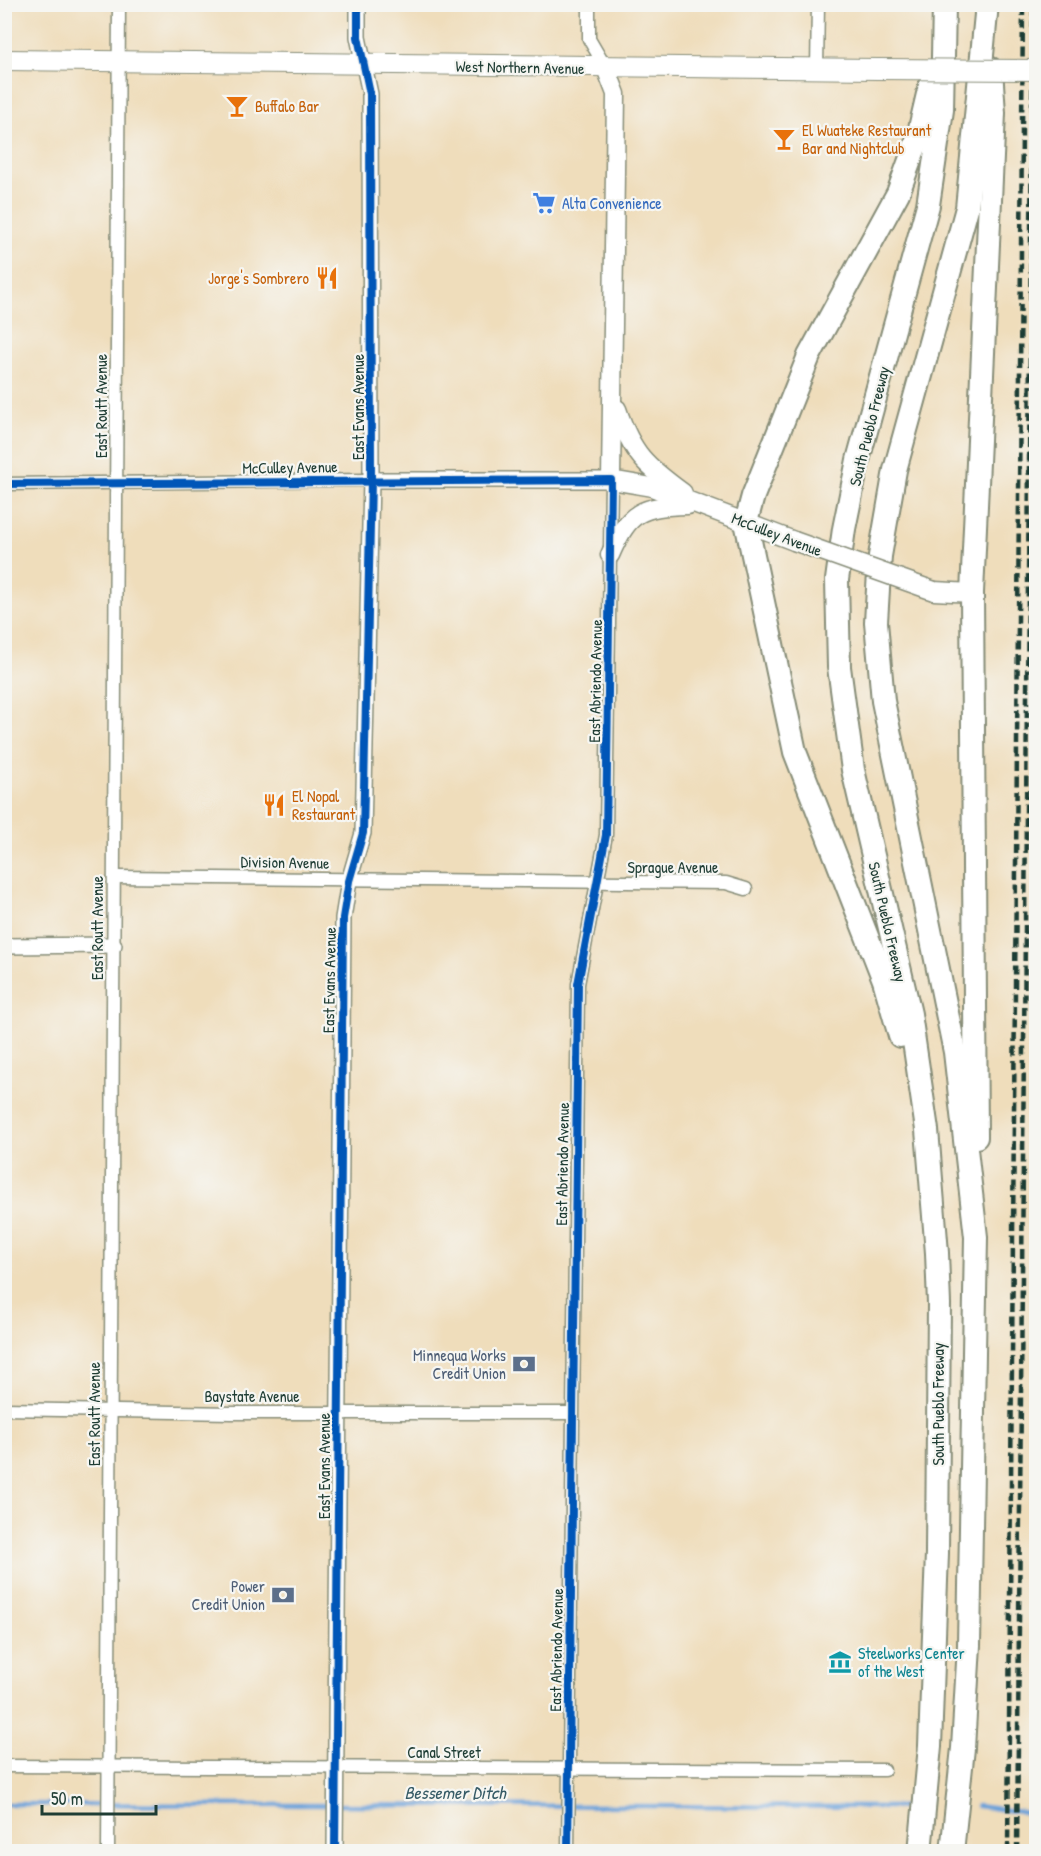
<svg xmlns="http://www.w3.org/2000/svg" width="1041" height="1856" viewBox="0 0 1041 1856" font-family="'Patrick Hand',sans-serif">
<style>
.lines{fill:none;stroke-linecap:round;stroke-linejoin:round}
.stream{stroke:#6ba1d9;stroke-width:4.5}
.minor-casing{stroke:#878d78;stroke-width:15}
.tertiary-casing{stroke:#878d78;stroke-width:18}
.secondary-casing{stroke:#878d78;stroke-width:21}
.primary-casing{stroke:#878d78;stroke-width:22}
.motorway-casing{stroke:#878d78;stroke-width:26}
.minor{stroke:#fff;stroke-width:12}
.tertiary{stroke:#fff;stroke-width:15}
.secondary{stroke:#fff;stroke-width:18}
.primary{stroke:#fff;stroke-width:20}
.motorway{stroke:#fff;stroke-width:22}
.rail{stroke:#1f3d34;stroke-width:4.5;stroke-dasharray:9 4.5;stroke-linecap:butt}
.secondary-bridge-casing{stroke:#878d78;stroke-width:21;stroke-linecap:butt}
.primary-bridge-casing{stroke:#878d78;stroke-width:22;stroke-linecap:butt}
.secondary-bridge{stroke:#fff;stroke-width:18}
.primary-bridge{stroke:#fff;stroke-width:20}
.cycleway-casing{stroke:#f6f6f2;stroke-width:11}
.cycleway{stroke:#0057b8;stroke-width:8}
.labels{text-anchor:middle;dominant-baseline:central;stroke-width:4.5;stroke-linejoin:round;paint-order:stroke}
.street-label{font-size:16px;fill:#1f3d34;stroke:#f6f6f2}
.food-label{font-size:16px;fill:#c56008;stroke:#f6f6f2;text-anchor:start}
.shop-label{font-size:16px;fill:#366cbe;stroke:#f6f6f2;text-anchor:start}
.service-label{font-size:16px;fill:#4e5e75;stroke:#f6f6f2;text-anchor:end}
.culture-label{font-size:16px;fill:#0d838f;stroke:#f6f6f2;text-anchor:start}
.water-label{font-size:18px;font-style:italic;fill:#365b66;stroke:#f6f6f2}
</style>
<rect width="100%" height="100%" fill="#f6f6f2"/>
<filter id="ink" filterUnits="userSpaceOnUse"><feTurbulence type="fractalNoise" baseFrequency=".0167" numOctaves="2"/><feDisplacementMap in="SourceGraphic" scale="12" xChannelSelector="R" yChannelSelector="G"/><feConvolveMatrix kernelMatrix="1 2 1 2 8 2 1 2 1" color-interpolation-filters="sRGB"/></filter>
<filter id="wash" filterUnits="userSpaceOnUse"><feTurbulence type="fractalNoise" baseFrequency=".008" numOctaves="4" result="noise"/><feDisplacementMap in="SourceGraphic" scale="24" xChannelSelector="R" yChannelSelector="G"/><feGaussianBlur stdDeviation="1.35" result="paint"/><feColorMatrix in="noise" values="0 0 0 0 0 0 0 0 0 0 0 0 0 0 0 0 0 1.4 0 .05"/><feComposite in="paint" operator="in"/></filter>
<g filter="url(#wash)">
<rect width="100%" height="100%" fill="#efddbb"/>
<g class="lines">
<g class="stream">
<path d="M4,1804L905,1807"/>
<path d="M977,1806L1036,1814"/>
</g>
</g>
</g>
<g filter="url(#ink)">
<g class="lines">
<g class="minor-casing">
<g id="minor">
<path d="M589,4V39L606,68"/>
<path d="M817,69L818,4"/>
<path d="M4,484L371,480"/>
<path d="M114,877L726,883L746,889"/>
<path d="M4,1409L232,1413H572"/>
<path d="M4,1766L884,1770"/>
<path d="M108,1852L119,4"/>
<path d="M568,1852L578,984L606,835L611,480"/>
</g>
</g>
<g class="tertiary-casing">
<g id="tertiary">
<path d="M371,480H611"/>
<path d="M4,946L114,945"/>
<path d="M335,1852L343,918L349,881L363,833L371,480L370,94L358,37V4"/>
</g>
</g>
<g class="secondary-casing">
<g id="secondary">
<path d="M606,68L616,94L611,480L652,487L794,541"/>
<path d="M617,409C632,454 646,466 683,493"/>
<path d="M610,555C629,511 641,506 688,505"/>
<path d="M934,591L972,593"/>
</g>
</g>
<g class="primary-casing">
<path id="primary" d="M4,60L878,69"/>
</g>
<g class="motorway-casing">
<g id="motorway">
<path d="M900,1036L884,980L795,752L746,522L753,496L809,356L898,193L917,141L932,77"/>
<path d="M976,1137L972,593L994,113L991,69"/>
<path d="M920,1852L930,1746L937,1553L939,1304L937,1253L927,1130L910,1014L853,770L839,667L837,580L844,529L858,460L928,205L942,110L944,4"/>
<path d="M952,1852L963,1748L969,1645L976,1237L955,1052L883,701L876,622L880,556L895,470L967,208L987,4"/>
</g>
</g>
<use href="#minor" class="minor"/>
<use href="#tertiary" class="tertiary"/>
<use href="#secondary" class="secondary"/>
<use href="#primary" class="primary"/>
<use href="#motorway" class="motorway"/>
<g class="rail">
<path d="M1008,1852L1023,4"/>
<path d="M1017,1852L1033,4"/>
</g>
<g class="secondary-bridge-casing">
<path id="secondary-bridge" d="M794,541L934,591"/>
</g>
<g class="primary-bridge-casing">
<path id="primary-bridge" d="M878,69L1036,70"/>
</g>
<use href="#secondary-bridge" class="secondary-bridge"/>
<use href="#primary-bridge" class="primary-bridge"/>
<g class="cycleway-casing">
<g id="cycleway">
<path d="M4,484L611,480L606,835L578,984L568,1852"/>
<path d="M335,1852L343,918L349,881L363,833L371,480L370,94L358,37V4"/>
</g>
</g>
<use href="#cycleway" class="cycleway"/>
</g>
</g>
<defs>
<g id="bar-bare" transform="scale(1.8)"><path d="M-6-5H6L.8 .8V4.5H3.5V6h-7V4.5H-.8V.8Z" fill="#e8710a" stroke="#f6f6f2" stroke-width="2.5" paint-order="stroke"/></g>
<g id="supermarket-bare" transform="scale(1.8)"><path d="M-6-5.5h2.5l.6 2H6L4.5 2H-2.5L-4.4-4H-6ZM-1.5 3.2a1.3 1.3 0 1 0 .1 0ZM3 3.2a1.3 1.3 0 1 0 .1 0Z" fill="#3f7fe0" stroke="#f6f6f2" stroke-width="2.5" paint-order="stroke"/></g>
<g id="restaurant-bare" transform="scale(1.8)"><path d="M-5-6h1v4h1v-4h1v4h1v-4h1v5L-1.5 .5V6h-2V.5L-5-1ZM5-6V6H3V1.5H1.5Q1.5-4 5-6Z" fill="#e8710a" stroke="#f6f6f2" stroke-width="2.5" paint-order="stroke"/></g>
<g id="bank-bare" transform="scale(1.8)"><path d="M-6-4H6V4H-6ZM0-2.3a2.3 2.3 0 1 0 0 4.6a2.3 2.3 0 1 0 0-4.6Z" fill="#5c6f8a" stroke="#f6f6f2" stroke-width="2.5" paint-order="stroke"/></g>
<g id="museum-bare" transform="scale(1.8)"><path d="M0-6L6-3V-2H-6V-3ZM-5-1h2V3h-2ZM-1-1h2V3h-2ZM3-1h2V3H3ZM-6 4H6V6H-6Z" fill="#0f9aa8" stroke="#f6f6f2" stroke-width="2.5" paint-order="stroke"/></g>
</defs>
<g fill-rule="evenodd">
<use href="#bar-bare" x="237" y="106"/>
<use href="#bar-bare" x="784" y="139"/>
<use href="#supermarket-bare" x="544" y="203"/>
<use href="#restaurant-bare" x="327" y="278"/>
<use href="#restaurant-bare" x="274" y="805"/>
<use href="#bank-bare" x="524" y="1364"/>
<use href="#bank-bare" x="283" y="1595"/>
<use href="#museum-bare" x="840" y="1662"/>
</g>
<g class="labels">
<g class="street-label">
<text transform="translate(520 67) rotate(1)">West Northern Avenue</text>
<text transform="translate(101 406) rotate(-90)">East Routt Avenue</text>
<text transform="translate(358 407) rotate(-90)">East Evans Avenue</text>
<text transform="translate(869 426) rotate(-76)">South Pueblo Freeway</text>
<text transform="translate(290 467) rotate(-1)">McCulley Avenue</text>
<text transform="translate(777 534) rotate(21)">McCulley Avenue</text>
<text transform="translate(595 681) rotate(-89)">East Abriendo Avenue</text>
<text transform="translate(285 862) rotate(1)">Division Avenue</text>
<text x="673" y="867">Sprague Avenue</text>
<text transform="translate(888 922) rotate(77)">South Pueblo Freeway</text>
<text transform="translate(97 928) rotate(-90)">East Routt Avenue</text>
<text transform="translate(329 980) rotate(-89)">East Evans Avenue</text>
<text transform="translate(562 1164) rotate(-89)">East Abriendo Avenue</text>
<text x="252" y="1396">Baystate Avenue</text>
<text transform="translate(938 1404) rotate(-90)">South Pueblo Freeway</text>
<text transform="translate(94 1414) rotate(-90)">East Routt Avenue</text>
<text transform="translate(324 1466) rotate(-90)">East Evans Avenue</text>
<text transform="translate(556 1650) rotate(-89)">East Abriendo Avenue</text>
<text x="444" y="1752">Canal Street</text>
</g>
<g class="food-label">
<text x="255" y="106">Buffalo Bar</text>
<text x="802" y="130">El Wuateke Restaurant<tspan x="802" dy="18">Bar and Nightclub</tspan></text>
<text x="309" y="278" text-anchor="end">Jorge's Sombrero</text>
<text x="292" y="796">El Nopal<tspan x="292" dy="18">Restaurant</tspan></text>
</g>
<g class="shop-label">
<text x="562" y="203">Alta Convenience</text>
</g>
<g class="service-label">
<text x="506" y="1355">Minnequa Works<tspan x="506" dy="18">Credit Union</tspan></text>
<text x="265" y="1586">Power<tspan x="265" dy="18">Credit Union</tspan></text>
</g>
<g class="culture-label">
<text x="858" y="1653">Steelworks Center<tspan x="858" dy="18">of the West</tspan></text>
</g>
<g class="water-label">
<text x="455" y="1792">Bessemer Ditch</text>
</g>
</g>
<rect width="1041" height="1856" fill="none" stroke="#f6f6f2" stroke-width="24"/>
<path d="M42 1805v9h114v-9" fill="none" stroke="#1f3d34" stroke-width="3"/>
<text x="51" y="1805" font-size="18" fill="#1f3d34" stroke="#f6f6f2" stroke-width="4.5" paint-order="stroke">50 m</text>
</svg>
